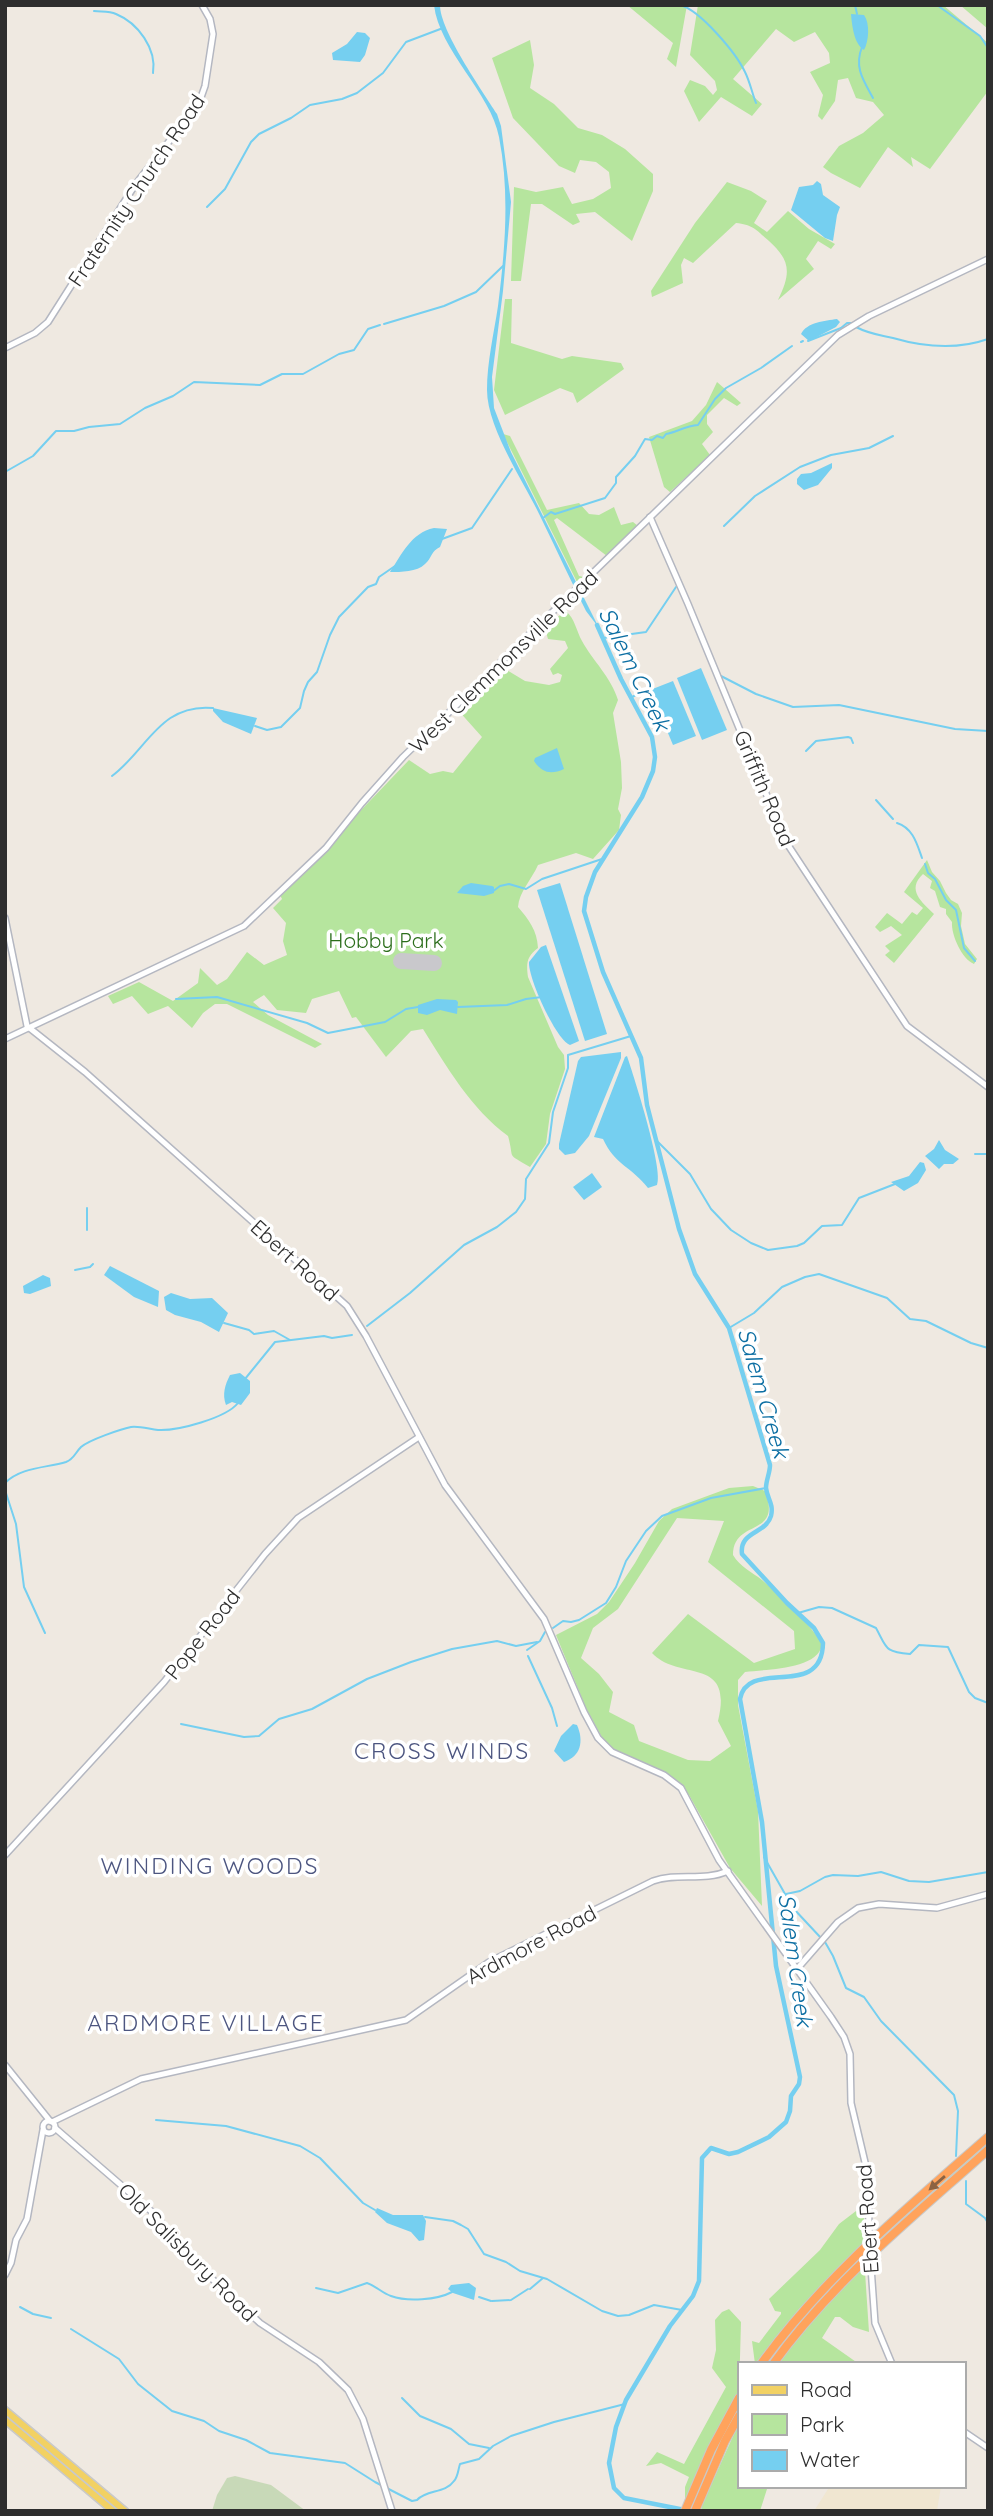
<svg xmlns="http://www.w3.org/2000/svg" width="993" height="2516" viewBox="0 0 993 2516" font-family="Quicksand,sans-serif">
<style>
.education{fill:#f0e6d1}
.green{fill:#b6e59e;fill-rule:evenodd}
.cemetery{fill:#c8d9b8}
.water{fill:#75cff0}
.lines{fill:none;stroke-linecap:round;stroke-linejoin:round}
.stream{stroke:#75cff0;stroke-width:2}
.river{stroke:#75cff0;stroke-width:4.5}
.runway{stroke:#c9c8cc;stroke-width:16}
.secondary-casing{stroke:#b4b7c1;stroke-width:8}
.primary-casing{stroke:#c9c9c9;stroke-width:9}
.highway-casing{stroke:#c9c9c9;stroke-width:10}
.secondary{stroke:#fff;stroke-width:5}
.primary{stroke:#f2d163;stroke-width:6}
.highway{stroke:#ffa35c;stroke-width:8}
.secondary-bridge-casing{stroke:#b4b7c1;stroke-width:8;stroke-linecap:butt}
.secondary-bridge{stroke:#fff;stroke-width:5}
.oneway{fill:#8c6343}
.labels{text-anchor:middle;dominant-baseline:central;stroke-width:7;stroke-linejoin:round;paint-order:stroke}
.street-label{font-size:21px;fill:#2e2e2e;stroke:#fff}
.park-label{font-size:21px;fill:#2c6e1b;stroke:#fff}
.water-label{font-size:23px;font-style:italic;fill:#0d6fa3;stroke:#fff}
.neighbourhood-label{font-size:23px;letter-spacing:2px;fill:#4d5680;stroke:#fff}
</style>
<rect width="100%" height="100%" fill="#efe9e1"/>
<path class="education" d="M830,2486H941L937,2511H814Z"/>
<g class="green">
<path d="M627,5H687L676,67L667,59L673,43Z"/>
<path d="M698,5H943L988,43V91L930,169L911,157L913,167L888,147L860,188L831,173L823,167L839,146L863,133L884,115L873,102L856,98L848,78L838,80L835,101L822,120L818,116L823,95L810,72L830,63L829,53L815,32L794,42L776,29L733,79L762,104L752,116L721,97L699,122L684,91L690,80L705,86L713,95L717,90L715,81L690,55Z"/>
<path d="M960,5H988V29Z"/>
<path d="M530,40L534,65L530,88L554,104L578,128L602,135L625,149L653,174V191L632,241L595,212L576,214L580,222L573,225L542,204H531L521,281H511L514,187L536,192L563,187L572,204L593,199L611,188L609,172L596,162L580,160L575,173L559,166L513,118L492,58Z"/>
<path d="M727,182L751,191L767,201L754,223L767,232L788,211L809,229L835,244L831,249L818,241L806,259L814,269L778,300C791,273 791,261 769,241C756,230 754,225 736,223L693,263L684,258L681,265L683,283L652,297L651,291L695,223Z"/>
<path d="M505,299H512L511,343L562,359L572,356L621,363L624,369L577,403L573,393L560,388L505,415L494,390Z"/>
<path d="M717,382L741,403L737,406L724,398L707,415V424L713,432L702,444L710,455L670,492L664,487L649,437L692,421L706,405Z"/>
<path d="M503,434L510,436L547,510L579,503L589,514L599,515L614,507L621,525L633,522L638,526L607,556L557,518L554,520L579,576L584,577L578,584Z"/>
<path d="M566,611C575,619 576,630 582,641C593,661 611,677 618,700L613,713L621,762L622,788L618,809L621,815L619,830L593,859L576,853L538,865C532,879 519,892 518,907C529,920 537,930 538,948C527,956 526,963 528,977L558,1047L564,1055L565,1069L550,1114L546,1144L530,1167C505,1152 515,1161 508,1136C471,1109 447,1067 423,1029L411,1031L386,1057L356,1017L352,1018L339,991L312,999L306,1013L277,1010L264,995L253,1002L268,1015L322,1044L315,1048L227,1004H215L203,1013L192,1028L168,1006L148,1014L132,996L113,1004L108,996L139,982L173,1001L198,983L200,968L217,985L227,979L247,952L264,965L287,955L283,941L286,923L273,908L282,899L280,895L409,760L430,774L443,771L453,773L482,737L457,709L505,669L525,681L549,685L560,682L562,675L558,673L553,675L550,669L568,648L565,641L548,639L546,632L556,618Z"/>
<path d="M927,860L932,872L940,881L946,893L951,900L958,904L962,913L961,926L965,944L977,959L974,964C962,959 951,935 952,922L946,914V909L940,907L935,891L930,888L932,881L923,874C906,890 922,902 934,914L894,963L885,955L890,951L885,946L902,935L891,926L880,932L875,927L887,913L902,924L912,912L917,915L923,908L904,892Z"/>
<path d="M753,1486L765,1491C783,1538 733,1518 733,1555C740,1567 752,1572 762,1580C776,1592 816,1629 822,1645C817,1670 766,1669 745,1672L738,1680V1705L758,1811L762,1906L730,1868L689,1795L661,1771L620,1754L605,1743L586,1708L556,1635L597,1614L609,1602L635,1563L659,1521L672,1509L729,1488ZM677,1518L724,1521L708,1562L794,1631L795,1649L754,1663L688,1614L652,1653C679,1682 734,1655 718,1721L731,1746L710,1761L688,1760L639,1741L634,1725L609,1712L613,1692L599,1674L581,1658L593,1628L618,1609Z"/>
<path d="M988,2142V2146C910,2215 830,2280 769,2364H765L829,2285Z"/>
<path d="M856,2211L864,2217L865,2240L867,2239L799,2309L755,2364L752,2341L759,2343L781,2314V2312L775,2311L769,2299L820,2250L839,2224Z"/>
<path d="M869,2262V2268L865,2272L869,2332L853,2327L840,2317H835L822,2338L859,2364H777L814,2316Z"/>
<path d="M729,2309L741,2322L739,2392L711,2441L685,2503V2487L689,2477L661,2463L646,2466L657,2452L684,2464L726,2387L712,2368L716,2350L715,2320L722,2312Z"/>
<path d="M739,2423V2486H766L767,2489L760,2511L702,2510L701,2507Z"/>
</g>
<path class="cemetery" d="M235,2476L271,2485L306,2511H212L217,2495L227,2478Z"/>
<g class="water">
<path d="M434,5H440C440,31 482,90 497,114L501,126L511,202L503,291L492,377L494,408L511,452L599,628L586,611C571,581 557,551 542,520C526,485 487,429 487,390C487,362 494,333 498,306C505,250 510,193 499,137C491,93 439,50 434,5Z"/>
<path d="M851,14L864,15C870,23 869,41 864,50C854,44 852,26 851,14Z"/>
<path d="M357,32L365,33L370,38L365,55L360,62L333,60L332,53L347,44Z"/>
<path d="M817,181L821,184L823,195L840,207L837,215L833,241L825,238L791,210L799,187L813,185Z"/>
<path d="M837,319L840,322L836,327L809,341L801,334C807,322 825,321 837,319Z"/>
<path d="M832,463V468L818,485L804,490L797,484V479L801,474L811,473Z"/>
<path d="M434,528L447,529L440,547C431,551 432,558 425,564C417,572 401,572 390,572C402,554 411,533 434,528Z"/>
<path d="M701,668L727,730L702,740L677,678Z"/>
<path d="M673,681L696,736L673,745L650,690Z"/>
<path d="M213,708L257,718L251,734L223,722L213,711Z"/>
<path d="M557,748L564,769C551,775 542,773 534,761L535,758Z"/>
<path d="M471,883L492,886L494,887V893L484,896L457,893L463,886Z"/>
<path d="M560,883L607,1034L585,1041L537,890Z"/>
<path d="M546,945L579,1041L570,1045C556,1040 528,978 529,962L541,947Z"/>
<path d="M437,999L456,1000L458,1002L457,1014L440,1010L427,1015L418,1013V1005Z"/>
<path d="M621,1052V1058L589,1136L575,1153L565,1155L559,1149V1144L578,1061L581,1057Z"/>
<path d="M627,1056C634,1077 664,1170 657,1185L648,1188C632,1167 615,1165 603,1139L594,1137L625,1057Z"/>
<path d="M939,1140L945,1150L959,1159L953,1164H944L939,1169L925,1156L934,1149Z"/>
<path d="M920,1162L924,1163L926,1170L918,1183L904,1191L891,1182L909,1176Z"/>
<path d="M592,1173L602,1187L584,1200L573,1187Z"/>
<path d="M110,1266L159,1291L158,1307L134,1297L104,1275Z"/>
<path d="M43,1275L50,1278L51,1286L30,1294L24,1293L23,1286Z"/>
<path d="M171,1293L190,1299L212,1298L228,1313L219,1332L201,1322L175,1315L166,1310L164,1297Z"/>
<path d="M240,1373L250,1381V1393L241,1405L232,1402L226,1405C222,1394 225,1385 230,1375Z"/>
<path d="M573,1724L577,1725C584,1741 581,1756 564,1762L554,1751L561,1736Z"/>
<path d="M377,2208L393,2215H423L426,2221L424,2240L419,2241L411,2232L387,2223L375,2212Z"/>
<path d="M469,2283L476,2288L474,2300L453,2293L448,2289L451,2285Z"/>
</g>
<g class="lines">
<g class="stream">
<path d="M680,5C700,10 736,53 745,72C750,82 752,93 756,103"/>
<path d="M855,5L857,14"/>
<path d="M937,5L980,36L988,48"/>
<path d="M94,11C102,12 109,11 116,14C138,23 157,49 153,73"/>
<path d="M862,47C854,67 863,80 873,98"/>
<path d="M207,207L225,189L251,142L259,134L291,118L310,105L342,99L357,93L383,73L406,42L443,28"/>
<path d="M384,324L444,306L476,292L503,266"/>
<path d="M856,327C869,334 880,335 893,338C924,347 957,350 988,339"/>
<path d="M808,341L841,328L847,323H852"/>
<path d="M801,342L803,341"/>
<path d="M5,472L33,456L56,431H74L89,427L120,424L145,408L173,396L194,382L260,385L282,374H303L339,354L354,350L368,329L380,325"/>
<path d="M543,518L551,512L555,514L605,498L616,483V477L635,456L645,439L652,440L657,436L663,438L666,434C677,432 685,426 698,425L715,399L726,388L761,368L792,346"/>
<path d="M724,526L755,496L800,467L831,455L869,448L893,436"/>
<path d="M442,539L472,528L512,469"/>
<path d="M603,638L646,632L676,587"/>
<path d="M721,676L756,694L793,707L839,705L955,729L988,731"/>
<path d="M632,697L646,690"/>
<path d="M255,726L267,730L281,727L300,708L304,691L308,682L317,672L330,635L339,617L368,587L376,584L379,577L395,566"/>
<path d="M806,751L816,741L848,737L851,738L853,743"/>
<path d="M112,776C147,750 160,703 213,708"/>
<path d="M876,800L893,819"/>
<path d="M897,823C913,828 917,844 922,858"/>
<path d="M925,864L928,873L935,879L946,900L956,910L964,948L975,961"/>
<path d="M492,892L500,886L509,884L526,889L542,879L605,858"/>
<path d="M987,969H988"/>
<path d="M176,999L217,997L307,1023L328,1033L385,1022L406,1009L418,1007"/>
<path d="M458,1007L507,1005L526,999L542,997"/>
<path d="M655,1139L690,1174L711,1209L731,1230L751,1243L768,1250L797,1246L804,1243L822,1226L842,1225L859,1198L895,1184"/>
<path d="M975,1154H988"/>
<path d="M87,1230V1208"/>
<path d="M75,1270L90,1267L93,1264"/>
<path d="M224,1323L249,1330L254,1334L274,1331L290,1340"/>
<path d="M367,1326L410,1293L464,1245L497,1227L516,1212L525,1199L526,1179L549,1143L553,1112L568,1068V1055L631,1036"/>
<path d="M729,1328L754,1313L782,1287L805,1277L819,1274L887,1298L910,1319L926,1321L971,1343L988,1348"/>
<path d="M245,1379L275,1342L324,1336L332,1338L352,1335"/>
<path d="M5,1483C21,1467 46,1468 66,1462C74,1459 75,1453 81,1447C89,1440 121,1429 131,1427C140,1426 149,1429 158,1430C178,1431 226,1418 238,1403"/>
<path d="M5,1490L16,1524L24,1587L45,1633"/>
<path d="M798,1613L819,1607L832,1608L876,1628C887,1648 884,1652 910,1654L919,1645L948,1647L969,1692L975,1698L988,1703"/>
<path d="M553,1628L563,1621L571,1622L579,1620L606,1603L616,1587L626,1561L646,1531L662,1516L711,1498L766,1488"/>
<path d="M527,1650L540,1641L545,1632"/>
<path d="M528,1656L552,1708L557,1726"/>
<path d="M181,1724L244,1737L259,1736L279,1719L312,1709L367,1679L411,1662L452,1649L497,1641L516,1646L537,1642"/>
<path d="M764,1857L793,1908L821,1938"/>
<path d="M786,1894L800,1891L825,1877L833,1875L858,1876L881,1872L909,1881L929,1882L988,1872"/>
<path d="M825,1942L833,1956L846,1988L864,1997L881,2021L954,2095L958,2111L956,2156"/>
<path d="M156,2120L226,2126L300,2146L320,2158L363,2203L375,2210"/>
<path d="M966,2181V2204L985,2218L988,2223"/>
<path d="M425,2217L453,2221L461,2225L468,2229L484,2254L506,2262L520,2271L547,2279L602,2311L618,2316L629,2315L654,2305L682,2310"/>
<path d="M316,2288L338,2293L367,2283C376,2286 382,2293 391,2296C407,2302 437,2300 452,2292"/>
<path d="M530,2289L543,2278"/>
<path d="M479,2297L491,2301"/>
<path d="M492,2301L511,2300L528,2289"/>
<path d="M5,2305H6"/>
<path d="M20,2307L33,2314L51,2318"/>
<path d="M71,2329L119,2359L138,2384L172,2411L204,2421L219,2431L246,2440L270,2453L345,2463L375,2482L412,2501L417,2500C427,2489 445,2494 454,2481C458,2477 458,2470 460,2464L479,2459L493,2446L511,2436L554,2422L625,2404"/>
<path d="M402,2398L420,2416L451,2429L469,2444L489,2448"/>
</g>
<path class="river" d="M597,625L621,679L652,737L655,757L653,771L642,797L595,872L586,897L584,911L603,972L641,1058L647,1105L679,1229L695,1274L729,1328L770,1465C770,1473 766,1480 766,1488C767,1498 774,1504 771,1516C766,1534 739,1531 742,1554L787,1603L814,1628L823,1643C822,1701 748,1657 740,1699L762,1822L776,1966L800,2077L799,2084L791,2096L790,2111L786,2122L769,2137L738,2152L729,2154L711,2148L702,2158L699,2281L693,2296L670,2326L626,2400L616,2427L609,2463L614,2488L624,2498L690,2511"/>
<path class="runway" d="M401,961L434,963"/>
<g class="secondary-casing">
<g id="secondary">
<path d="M5,348L35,333L48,322L135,185L199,103L205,86L213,34L210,19L202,5"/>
<path d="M650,517L688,604L786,842L907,1026L988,1087"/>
<path d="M5,918L27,1026L85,1072L347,1306L366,1336L445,1485L544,1619L584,1712L598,1738L612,1752L664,1775L681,1788L719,1860L831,2017L844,2037L850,2054L851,2103L868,2175L869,2231"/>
<path d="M5,1039L244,926L326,848L362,803L403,757L838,335L869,316L988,259"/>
<path d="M5,1855L164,1682L265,1554L298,1518L419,1437"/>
<path d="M797,1969L838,1922L858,1908L879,1904L937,1908L988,1894"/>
<path d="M5,2065L50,2121"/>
<circle cx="49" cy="2127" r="6"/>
<path d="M52,2122L141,2079L406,2020L489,1962L653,1881C678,1872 703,1882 728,1871"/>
<path d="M55,2128L151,2211L209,2276L260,2323L319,2362L348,2390L363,2419L392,2511"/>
<path d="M871,2267L875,2323L892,2364"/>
<path d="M5,2275L11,2263L16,2240L27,2219L43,2130"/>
<path d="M963,2431L988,2448"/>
</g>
</g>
<g class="primary-casing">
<g id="primary">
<path d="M5,2410L125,2511"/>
<path d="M5,2420L113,2511"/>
</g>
</g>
<g class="highway-casing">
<g id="highway">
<path d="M761,2364C825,2276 907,2208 988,2137"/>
<path d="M773,2364C833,2281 912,2218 988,2150"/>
<path d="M685,2511L711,2450L739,2398"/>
<path d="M695,2511L725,2441L739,2416"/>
</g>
</g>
<use href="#secondary" class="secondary"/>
<use href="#primary" class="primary"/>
<use href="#highway" class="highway"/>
<g class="secondary-bridge-casing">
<path id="secondary-bridge" d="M869,2231L871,2267"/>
</g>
<use href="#secondary-bridge" class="secondary-bridge"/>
</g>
<defs><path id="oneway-solid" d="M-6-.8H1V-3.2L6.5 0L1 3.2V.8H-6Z" transform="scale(1.75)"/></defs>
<use class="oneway" href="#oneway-solid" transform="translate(937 2183) rotate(139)"/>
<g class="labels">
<g class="street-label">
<text transform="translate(136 190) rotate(-56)">Fraternity Church Road</text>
<text transform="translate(503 661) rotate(-44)">West Clemmonsville Road</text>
<text transform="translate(765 788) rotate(67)">Griffith Road</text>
<text transform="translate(295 1260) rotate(42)">Ebert Road</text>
<text transform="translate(202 1634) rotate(-52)">Pope Road</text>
<text transform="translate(531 1944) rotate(-28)">Ardmore Road</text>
<text transform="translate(867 2219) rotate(-94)">Ebert Road</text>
<text transform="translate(188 2252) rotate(45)">Old Salisbury Road</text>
</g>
<g class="park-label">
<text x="386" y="940">Hobby Park</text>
</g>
<g class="water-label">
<text transform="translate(635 669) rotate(64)">Salem Creek</text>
<text transform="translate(764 1393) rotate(74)">Salem Creek</text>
<text transform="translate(796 1960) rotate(82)">Salem Creek</text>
</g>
<g class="neighbourhood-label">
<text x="442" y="1750">CROSS WINDS</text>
<text x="210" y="1865">WINDING WOODS</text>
<text x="206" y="2022">ARDMORE VILLAGE</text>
</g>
</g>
<rect width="993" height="2516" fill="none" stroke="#2e2e2e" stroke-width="14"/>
<rect x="738" y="2362" width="228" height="126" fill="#ffffff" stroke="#ababab" stroke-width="2"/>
<rect x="752" y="2385" width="35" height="10" fill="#f2d163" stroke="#ababab" stroke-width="2"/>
<text x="800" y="2397" font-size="21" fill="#2e2e2e">Road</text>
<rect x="752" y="2414" width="35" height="21" fill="#b6e59e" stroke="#ababab" stroke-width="2"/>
<text x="800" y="2432" font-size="21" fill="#2e2e2e">Park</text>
<rect x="752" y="2450" width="35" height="21" fill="#75cff0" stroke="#ababab" stroke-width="2"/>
<text x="800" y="2467" font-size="21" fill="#2e2e2e">Water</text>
</svg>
